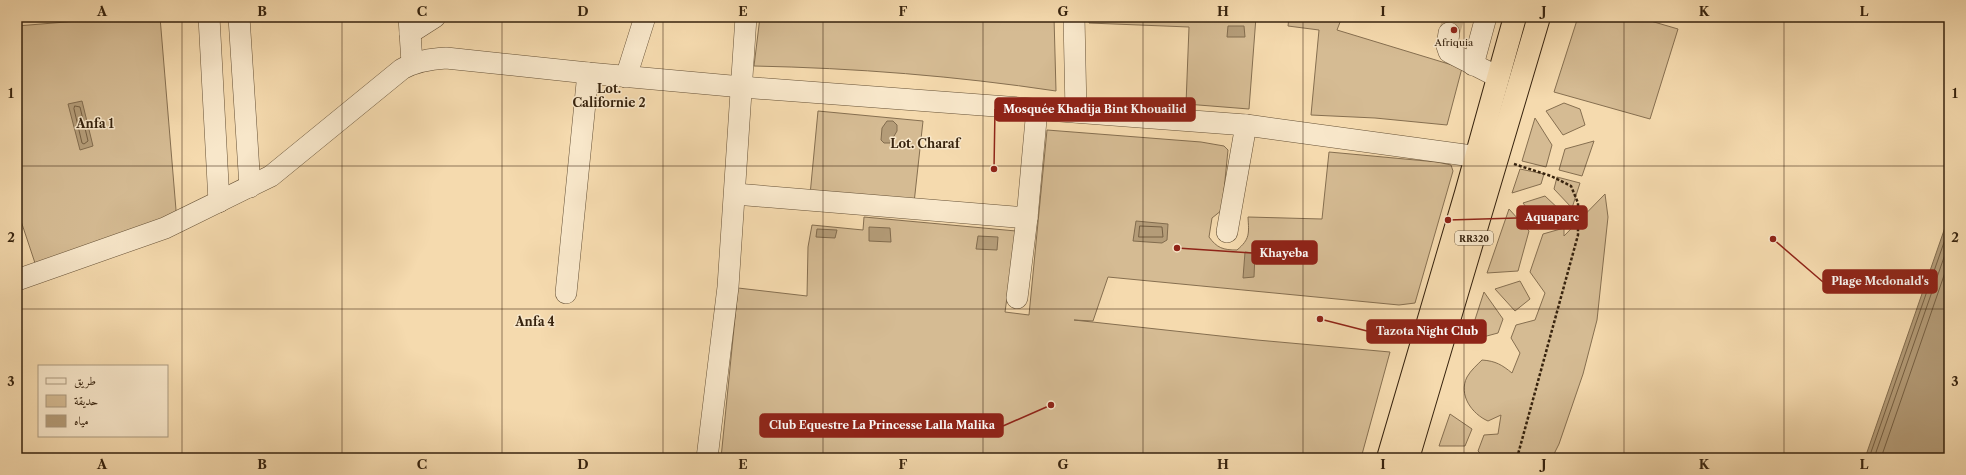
<svg xmlns="http://www.w3.org/2000/svg" width="1966" height="475" viewBox="0 0 1966 475" font-family="'Libre Caslon Text',Amiri,serif">
<style>
.green{fill:#d5bb93;stroke:#866f50}
.water{fill:#b49c78;stroke:#826c4e}
.lines{fill:none;stroke-linecap:round;stroke-linejoin:round}
.shore{stroke:#766043;stroke-width:1}
.minor-tunnel{stroke:#cfb58e;stroke-width:21;stroke-dasharray:21 10;stroke-linecap:butt}
.minor-casing{stroke:#665136;stroke-width:22}
.highway-casing{stroke:#37230e;stroke-width:24}
.path{stroke:#37230e;stroke-width:2.5;stroke-dasharray:3 2;stroke-linecap:butt}
.minor{stroke:#f8e7ca;stroke-width:21}
.highway{stroke:#f5daae;stroke-width:22}
.grid{fill:none;stroke:#37230e;stroke-width:1;stroke-opacity:0.55}
.poi-dot{fill:#8f2418;stroke:#f8e7ca;stroke-width:1.5}
.labels{text-anchor:middle;dominant-baseline:central;stroke-width:3;stroke-linejoin:round;paint-order:stroke}
.shield{fill:#f8e7ca;stroke:#715e46;stroke-width:1}
.shield-label{font-size:9px;font-weight:bold;fill:#37230e}
.poi-label{font-size:10px;fill:#37230e;stroke:#f8e7ca}
.quarter-label{font-size:12px;font-weight:bold;fill:#37230e;stroke:#f8e7ca}
.leader{fill:none;stroke:#8f2418;stroke-width:1.5}
.callout-dot{fill:#8f2418;stroke:#f8e7ca;stroke-width:1.5}
.callout{fill:#8f2418;stroke:#8f2418;stroke-width:1.5}
.callout-label{font-size:11px;text-anchor:middle;font-weight:bold;fill:#fff}
.neatline{fill:none;stroke:#37230e;stroke-width:1.5}
.grid-label{font-size:13px;text-anchor:middle;font-weight:bold;fill:#37230e}
</style>
<rect width="100%" height="100%" fill="#f5daae"/>
<filter id="stains"><feTurbulence type="fractalNoise" baseFrequency=".005" numOctaves="4"/><feColorMatrix values="0 0 0 0 .2 0 0 0 0 .09 0 0 0 0 .02 0 0 0 .5 -.17"/></filter>
<radialGradient id="worn" r=".72"><stop offset=".6" stop-color="#630" stop-opacity="0"/><stop offset="1" stop-color="#630" stop-opacity=".3"/></radialGradient>
<g class="green">
<path d="M126,17H160L177,222L38,272L17,209V26Z"/>
<path d="M760,17H1054L1056,91C956,76 855,68 754,66Z"/>
<path d="M1089,17H1256L1249,109L1186,104L1189,27L1089,23Z"/>
<path d="M1289,17H1342L1337,30L1462,68L1447,125L1375,118L1311,115L1319,30L1288,26Z"/>
<path d="M1578,17H1637L1678,29L1650,119L1554,92Z"/>
<path d="M1564,103L1580,109L1585,125L1563,135L1546,111Z"/>
<path d="M818,111L923,121L914,203L810,195Z"/>
<path d="M1535,118L1552,145L1546,167L1522,161Z"/>
<path d="M1047,130L1201,142L1224,146L1228,150L1222,210L1212,218L1209,237C1217,248 1223,250 1237,250C1250,239 1249,234 1248,217L1322,219L1329,152L1437,162L1451,165L1453,171L1415,303L1399,305L1108,277L1093,321L1074,320L1257,340L1390,352L1361,458H721L738,288L807,296L808,247L812,225L863,230L864,217L1016,231L1005,312L1029,315Z"/>
<path d="M1594,141L1582,176L1559,170L1565,149Z"/>
<path d="M1520,169L1544,174L1541,184L1512,193Z"/>
<path d="M1557,177L1580,183L1572,208L1554,189Z"/>
<path d="M1605,194L1608,217L1597,320L1583,374L1559,444L1552,458H1485L1478,451L1484,435L1498,434L1501,415L1488,421C1472,414 1458,395 1467,377C1471,370 1477,365 1482,360C1496,361 1502,365 1512,373L1520,353L1511,338L1516,325L1535,320L1545,293L1530,272L1543,234L1564,228V236Z"/>
<path d="M1545,196L1562,212L1539,224L1523,203Z"/>
<path d="M1509,209L1529,231L1518,271L1487,273Z"/>
<path d="M1520,281L1530,299L1515,311L1495,289Z"/>
<path d="M1484,292L1503,319L1498,333L1468,341Z"/>
<path d="M1450,414L1472,429L1465,446H1439Z"/>
</g>
<g class="water">
<path d="M1228,26H1244L1245,37H1227Z"/>
<path d="M82,101L93,146L80,150L68,104Z"/>
<path d="M887,121H893L897,125V131L890,143H884L881,140L882,128Z"/>
<path d="M1949,216V458H1865Z"/>
<path d="M1136,221L1168,224L1167,240L1162,243L1133,241Z"/>
<path d="M869,227L890,228L891,242L869,241Z"/>
<path d="M817,229L837,230L835,238L816,237Z"/>
<path d="M978,236L998,237L997,250L976,249Z"/>
<path d="M1245,252L1255,253L1254,277L1243,278Z"/>
</g>
<g class="lines">
<g class="shore">
<path d="M75,106L80,107L88,141L84,144L82,143L74,109Z"/>
<path d="M1140,226L1162,227L1163,237H1139Z"/>
<path d="M1869,458L1949,228"/>
<path d="M1874,458L1949,243"/>
<path d="M1881,458L1949,261"/>
</g>
<path class="minor-tunnel" d="M1449,33L1454,17"/>
<g class="minor-casing">
<g id="minor">
<path d="M209,17L219,202"/>
<path d="M239,17L250,187"/>
<path d="M409,17L412,63"/>
<path d="M1074,17L1076,112"/>
<path d="M410,33L435,17"/>
<path d="M1449,33L1447,46L1449,52L1498,77"/>
<path d="M1473,65L1486,17"/>
<path d="M626,77L645,17"/>
<path d="M735,194L1027,218L1037,109"/>
<path d="M1227,232L1246,125"/>
<path d="M17,280L165,228L271,176L402,69C416,61 430,59 446,58L588,73L742,87L1246,125L1494,159"/>
<path d="M566,293L588,73"/>
<path d="M1017,298L1027,218"/>
<path d="M707,458L728,287L746,17"/>
</g>
</g>
<g class="highway-casing">
<g id="highway">
<path d="M1388,458L1466,193L1515,17"/>
<path d="M1408,458L1539,17"/>
</g>
</g>
<path class="path" d="M1514,164L1551,176L1571,186L1578,203V235L1517,458"/>
<use href="#minor" class="minor"/>
<use href="#highway" class="highway"/>
</g>
<path class="grid" d="M182,17V458M342,17V458M502,17V458M663,17V458M823,17V458M983,17V458M1143,17V458M1303,17V458M1464,17V458M1624,17V458M1784,17V458M17,166H1949M17,309H1949"/>
<circle class="poi-dot" cx="1454" cy="30" r="4"/>
<g class="labels">
<rect class="shield" x="1455" y="231" width="38" height="14" rx="3"/>
<g class="shield-label">
<text x="1474" y="238">RR320</text>
</g>
<g class="poi-label">
<text x="1454" y="42">Afriquia</text>
</g>
<g class="quarter-label">
<text x="609" y="88">Lot.<tspan x="609" dy="14">Californie 2</tspan></text>
<text x="95" y="123">Anfa 1</text>
<text x="925" y="143">Lot. Charaf</text>
<text x="535" y="321">Anfa 4</text>
</g>
</g>
<path class="leader" d="M994 169L995 109M1448 220L1517 218M1177 248L1252 253M1773 239L1823 282M1320 319L1367 331M1051 405L1003 426"/>
<g class="callout-dot">
<circle cx="994" cy="169" r="4"/>
<circle cx="1448" cy="220" r="4"/>
<circle cx="1177" cy="248" r="4"/>
<circle cx="1773" cy="239" r="4"/>
<circle cx="1320" cy="319" r="4"/>
<circle cx="1051" cy="405" r="4"/>
</g>
<g class="callout">
<rect x="995" y="98" width="200" height="23" rx="4"/>
<rect x="1517" y="206" width="70" height="23" rx="4"/>
<rect x="1252" y="241" width="65" height="23" rx="4"/>
<rect x="1823" y="270" width="114" height="23" rx="4"/>
<rect x="1367" y="320" width="119" height="23" rx="4"/>
<rect x="760" y="414" width="243" height="23" rx="4"/>
</g>
<g class="callout-label">
<text x="1095" y="113">Mosquée Khadija Bint Khouailid</text>
<text x="1552" y="221">Aquaparc</text>
<text x="1284" y="257">Khayeba</text>
<text x="1880" y="285">Plage Mcdonald's</text>
<text x="1427" y="335">Tazota Night Club</text>
<text x="882" y="429">Club Equestre La Princesse Lalla Malika</text>
</g>
<rect width="1966" height="475" fill="none" stroke="#f5daae" stroke-width="44"/>
<rect x="38" y="365" width="130" height="72" fill="#f8e7ca" stroke="#ab997f"/>
<rect x="46" y="378" width="20" height="6" fill="#f8e7ca" stroke="#ab997f"/>
<text x="74" y="385" font-size="12" fill="#37230e">طريق</text>
<rect x="46" y="395" width="20" height="12" fill="#d5bb93" stroke="#ab997f"/>
<text x="74" y="405" font-size="12" fill="#37230e">حديقة</text>
<rect x="46" y="415" width="20" height="12" fill="#b49c78" stroke="#ab997f"/>
<text x="74" y="425" font-size="12" fill="#37230e">مياه</text>
<rect x="22" y="22" width="1922" height="431" class="neatline"/>
<g class="grid-label">
<text x="102" y="16">A</text>
<text x="262" y="16">B</text>
<text x="422" y="16">C</text>
<text x="583" y="16">D</text>
<text x="743" y="16">E</text>
<text x="903" y="16">F</text>
<text x="1063" y="16">G</text>
<text x="1223" y="16">H</text>
<text x="1383" y="16">I</text>
<text x="1544" y="16">J</text>
<text x="1704" y="16">K</text>
<text x="1864" y="16">L</text>
<text x="11" y="98">1</text>
<text x="1955" y="98">1</text>
<text x="11" y="242">2</text>
<text x="1955" y="242">2</text>
<text x="11" y="386">3</text>
<text x="1955" y="386">3</text>
<text x="102" y="469">A</text>
<text x="262" y="469">B</text>
<text x="422" y="469">C</text>
<text x="583" y="469">D</text>
<text x="743" y="469">E</text>
<text x="903" y="469">F</text>
<text x="1063" y="469">G</text>
<text x="1223" y="469">H</text>
<text x="1383" y="469">I</text>
<text x="1544" y="469">J</text>
<text x="1704" y="469">K</text>
<text x="1864" y="469">L</text>
</g>
<rect width="100%" height="100%" filter="url(#stains)"/>
<rect width="100%" height="100%" fill="url(#worn)"/>
</svg>
